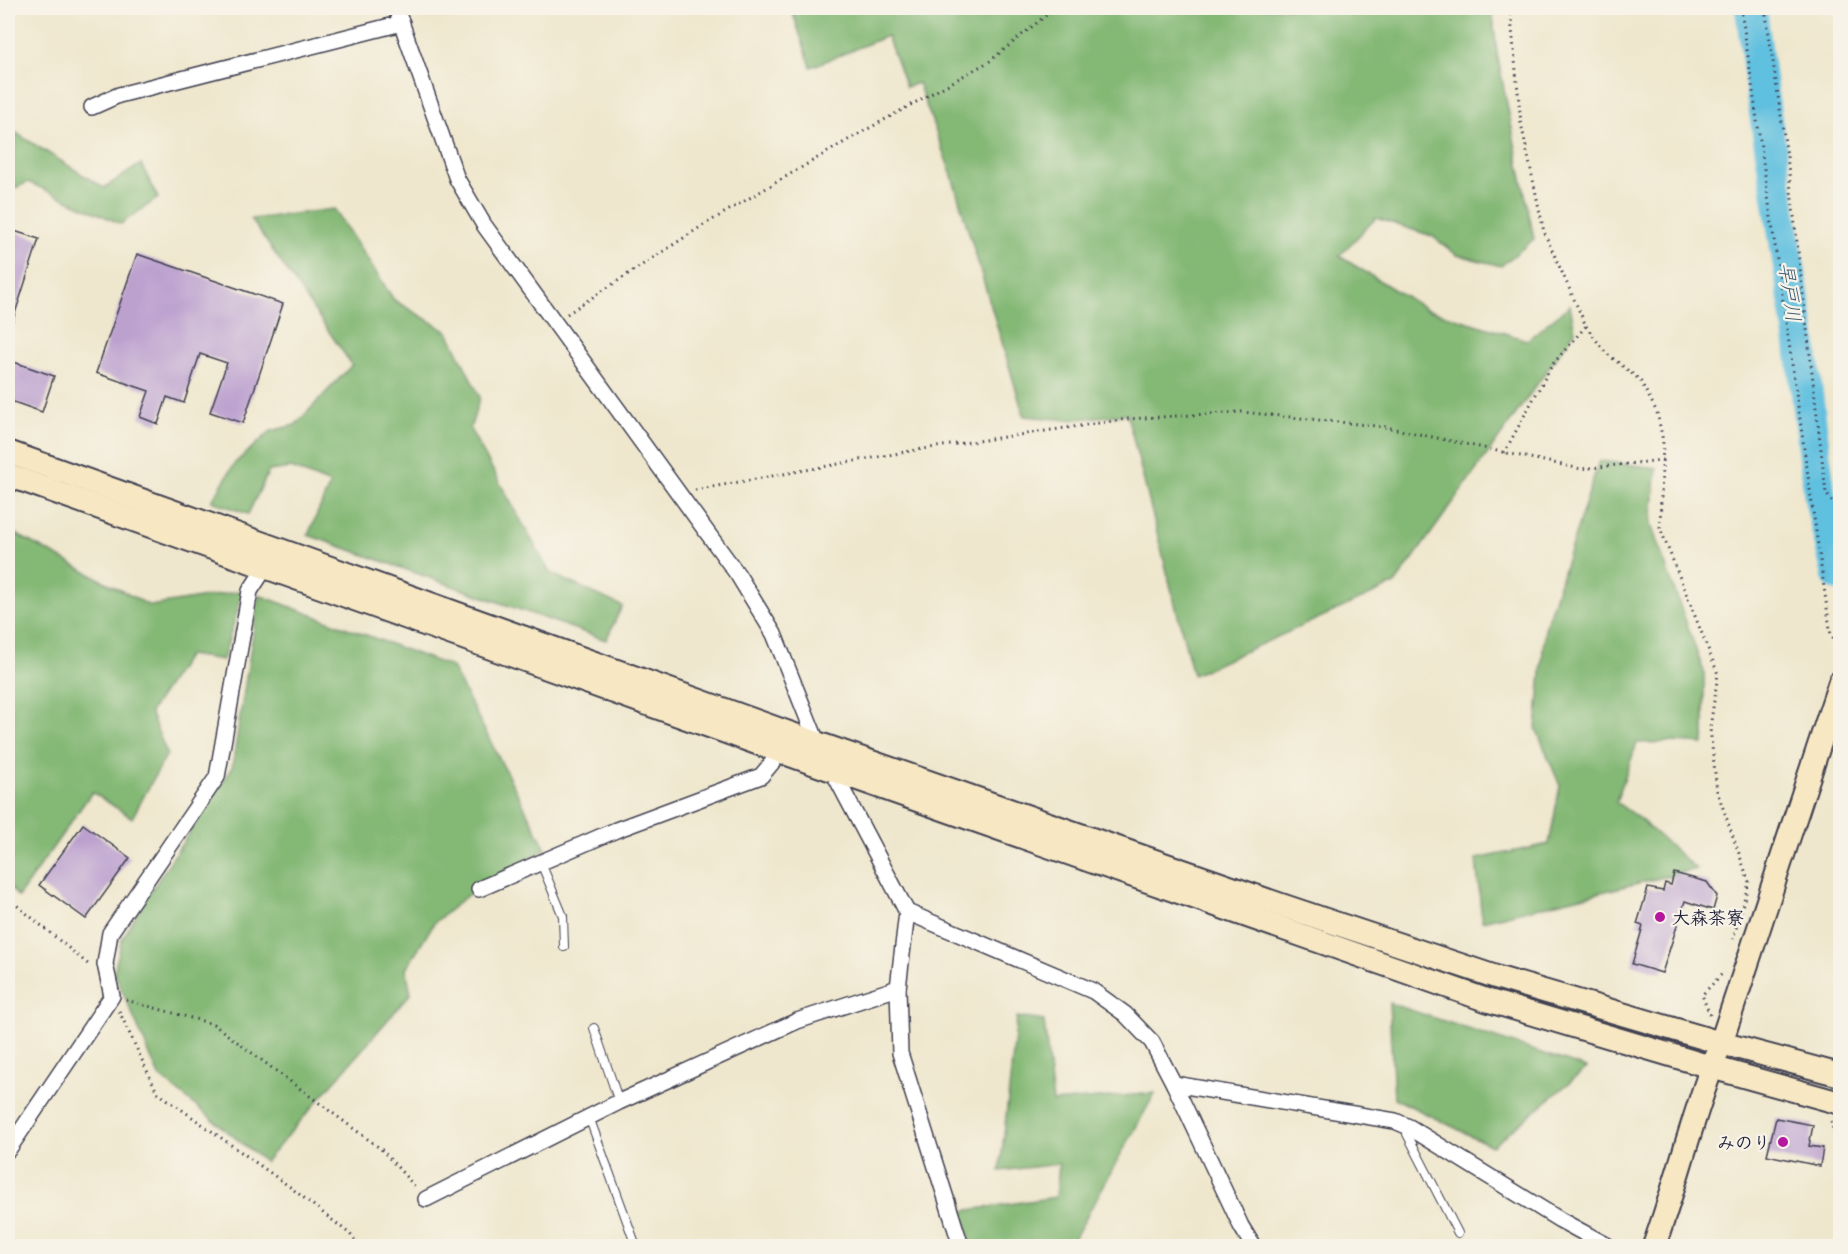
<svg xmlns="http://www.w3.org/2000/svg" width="1848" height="1254" viewBox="0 0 1848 1254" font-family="Mali,'Klee One',sans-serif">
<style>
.forest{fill:#83b874;stroke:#526d58;stroke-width:1.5}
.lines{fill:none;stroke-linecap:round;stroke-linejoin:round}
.river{stroke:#61c0df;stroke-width:32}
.building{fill:#bca1cf}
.lane-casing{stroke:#414051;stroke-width:10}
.street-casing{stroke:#414051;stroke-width:18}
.secondary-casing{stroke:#414051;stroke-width:26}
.path{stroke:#414051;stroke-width:3;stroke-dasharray:1.5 4.5;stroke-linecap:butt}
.lane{stroke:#fff;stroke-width:8}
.street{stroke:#fff;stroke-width:15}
.secondary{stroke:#f7e8c3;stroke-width:22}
.poi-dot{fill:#b5179e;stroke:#f7f3e8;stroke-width:2}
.labels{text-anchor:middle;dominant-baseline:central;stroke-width:4.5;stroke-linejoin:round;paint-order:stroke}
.poi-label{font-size:18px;font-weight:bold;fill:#22223b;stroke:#f7f3e8;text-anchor:start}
.water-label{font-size:20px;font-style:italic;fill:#385974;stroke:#f7f3e8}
</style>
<rect width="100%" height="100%" fill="#f7f3e8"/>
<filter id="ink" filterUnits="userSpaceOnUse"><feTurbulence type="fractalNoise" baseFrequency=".0167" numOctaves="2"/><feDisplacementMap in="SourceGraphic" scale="12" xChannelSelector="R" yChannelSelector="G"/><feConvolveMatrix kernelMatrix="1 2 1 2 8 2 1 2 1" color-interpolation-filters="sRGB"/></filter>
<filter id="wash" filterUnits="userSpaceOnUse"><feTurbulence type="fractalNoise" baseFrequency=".008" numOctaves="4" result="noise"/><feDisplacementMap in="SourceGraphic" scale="24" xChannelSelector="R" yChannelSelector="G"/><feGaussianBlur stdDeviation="1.35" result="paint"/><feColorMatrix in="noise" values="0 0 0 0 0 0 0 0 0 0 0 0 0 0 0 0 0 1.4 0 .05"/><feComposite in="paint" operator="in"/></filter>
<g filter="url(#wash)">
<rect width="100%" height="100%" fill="#efe7cd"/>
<g class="forest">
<path d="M791,8H1492L1497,54L1534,239L1501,266L1457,255L1432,236L1376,218L1339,256L1426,309L1527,340L1570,305L1575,331L1395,584L1193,675L1127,414L1068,420L1024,416L952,176L918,83L906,87L887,36L811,67Z"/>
<path d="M8,130L13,131L104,188L141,164L158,198L121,224L28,182L9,191Z"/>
<path d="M334,209L394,300L448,332L480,397L470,429L550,573L622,606L606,640L308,535L330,484L291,468L269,471L248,514L212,501L235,463L271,431L295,425L352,365L251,219Z"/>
<path d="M1599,461L1657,468L1651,525L1704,672V744L1675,742L1637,743L1616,802L1641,820L1696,869L1482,921L1476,859L1549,844L1560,786L1536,728L1545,628Z"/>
<path d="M8,532L14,533L150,606L243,591L223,660L188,655L150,712L167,754L132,818L92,792L18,897L8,884Z"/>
<path d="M259,595L452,667L546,849L475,889L434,923L406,969L411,993L265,1162L159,1076L114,972L122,939L145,900L232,768Z"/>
<path d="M1389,1003L1587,1068L1492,1146L1394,1098Z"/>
<path d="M1017,1017L1044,1021L1053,1102L1155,1093L1070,1246H972L962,1211L1056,1197L1059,1164L1000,1171Z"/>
</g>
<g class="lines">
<path class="river" d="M1751,8L1762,94L1800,337L1820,498L1838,575"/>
</g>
<g id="blocks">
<g class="building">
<path d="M8,229L39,239L10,329L8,328Z"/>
<path d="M137,254L283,304L243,423L210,412L227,363L200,354L184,403L167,397L158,424L140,417L149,391L96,373Z"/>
<path d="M8,360L54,376L42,412L8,400Z"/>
<path d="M83,824L130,858L86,919L39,885Z"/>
<path d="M1674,873L1707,882L1717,896L1713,910L1685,901L1662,973L1632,964L1643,926L1637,924L1648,888L1663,891L1665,883L1671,885Z"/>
<path d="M1776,1118L1813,1125L1809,1146L1823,1148L1820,1166L1767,1155Z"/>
</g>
</g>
</g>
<g filter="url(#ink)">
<use href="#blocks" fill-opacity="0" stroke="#414051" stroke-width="1.5"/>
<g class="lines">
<g class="lane-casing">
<g id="lane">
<path d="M541,863L563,916L564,947"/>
<path d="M594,1028L619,1102"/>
<path d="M589,1117L636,1246"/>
<path d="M1409,1127L1407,1134L1458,1233"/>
</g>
</g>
<g class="street-casing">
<g id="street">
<path d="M396,8L457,179L484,225L738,575L774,634L819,747"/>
<path d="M92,107L119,95L402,23"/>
<path d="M831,768L907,912L898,988L900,1053L961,1246"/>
<path d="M479,889L616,830L761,776L781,752"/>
<path d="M907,912L1093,991L1125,1014L1152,1042L1174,1084L1241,1226L1253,1246"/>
<path d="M1174,1084L1395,1121L1409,1127L1560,1220L1608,1246"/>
<path d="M8,1150L112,996L105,964L110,933L217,777L250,591L265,568L272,561"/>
<path d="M426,1199L619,1102L797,1021L898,988"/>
</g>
</g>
<g class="secondary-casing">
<g id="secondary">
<path d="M8,452L817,743L1281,905L1499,978L1721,1043L1840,1075"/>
<path d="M8,475L832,770L1486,1000L1711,1067L1840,1103"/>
<path d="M1654,1246C1678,1179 1694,1109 1721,1043L1840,682"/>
</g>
</g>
<g class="path">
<path d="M1741,8L1831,636L1840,648"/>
<path d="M1765,8L1787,156L1826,493L1840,513"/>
<path d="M567,314L702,226L848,140L990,61L1055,8"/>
<path d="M1586,326L1605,352L1640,380L1657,412L1663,441L1660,528L1718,674L1710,728L1717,791L1749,882L1733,939"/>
<path d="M1504,453L1552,365L1586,326L1544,232L1521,123L1510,8"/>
<path d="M695,490L916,450L1127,419L1242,412L1386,427L1581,469L1663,460"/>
<path d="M8,898L89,965"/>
<path d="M126,1000L213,1024L381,1149L417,1189"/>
<path d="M119,1011L157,1092L290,1187L350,1234L359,1246"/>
<path d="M1710,1015L1702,995L1722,974"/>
<path d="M1831,1121L1840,1154"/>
</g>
<use href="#lane" class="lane"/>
<use href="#street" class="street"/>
<use href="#secondary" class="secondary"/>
</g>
</g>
<g class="poi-dot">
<circle cx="1660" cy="917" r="6"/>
<circle cx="1783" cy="1142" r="6"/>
</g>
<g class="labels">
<g class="poi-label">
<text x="1672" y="917">大森茶寮</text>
<text x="1771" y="1142" text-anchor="end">みのり</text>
</g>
<g class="water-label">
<text transform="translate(1791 292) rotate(82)">早戸川</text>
</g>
</g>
<rect width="1848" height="1254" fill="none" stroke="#f7f3e8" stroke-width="30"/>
</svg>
